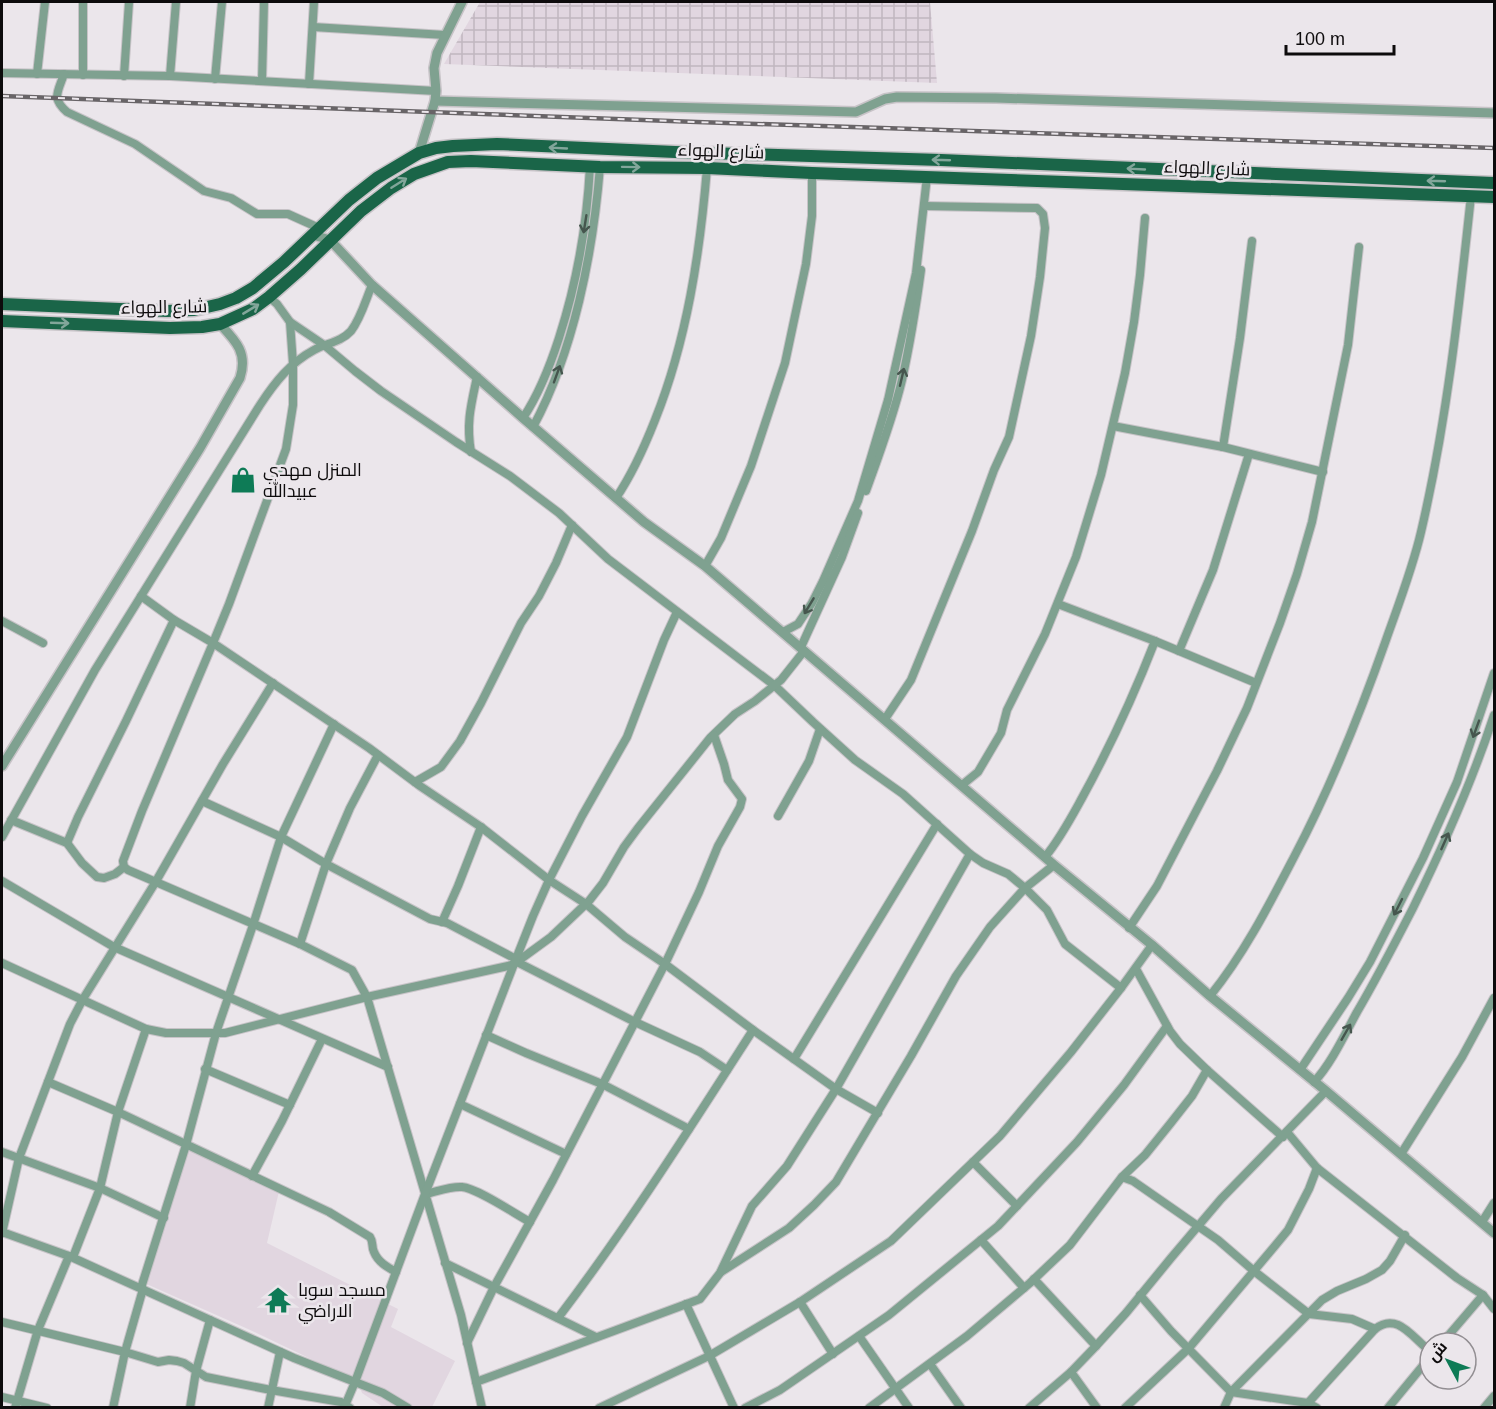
<svg xmlns="http://www.w3.org/2000/svg" width="1496" height="1409" viewBox="0 0 1496 1409" font-family="Arial,Cairo,sans-serif">
<style>
.built{fill:#e1d6e0}
.industrial{fill:url(#industrial-grid)}
.lines{fill:none;stroke-linecap:round;stroke-linejoin:round}
.minor-casing{stroke:#c7c3c7;stroke-width:10}
.tertiary-casing{stroke:#c7c3c7;stroke-width:12}
.primary-casing{stroke:#c7c3c7;stroke-width:15}
.minor{stroke:#7fa190;stroke-width:8}
.tertiary{stroke:#7fa190;stroke-width:9}
.primary{stroke:#1a6548;stroke-width:12}
.rail-casing{stroke:#686467;stroke-width:4.5}
.rail{stroke:#ebe6eb;stroke-width:2;stroke-dasharray:7;stroke-linecap:butt}
.oneway{stroke:#82a69a}
.oneway2{stroke:#46564e}
.labels{text-anchor:middle;dominant-baseline:central;stroke-width:5;stroke-linejoin:round;paint-order:stroke}
.street-label{font-size:18px;fill:#0d0b0c;stroke:#ebe6eb}
.poi-label{font-size:18px;fill:#0d0b0c;stroke:#ebe6eb;text-anchor:start}
</style>
<defs>
<pattern id="industrial-grid" width="8" height="8" patternUnits="userSpaceOnUse" patternTransform="scale(1.5)"><rect width="8" height="8" fill="#e1d6e0"/><path d="M0 4h8M4 0v8" fill="none" stroke="#c0b6bf"/></pattern>
</defs>
<rect width="100%" height="100%" fill="#ebe6eb"/>
<path class="built" d="M185,1145L280,1187L267,1243L398,1309L391,1327L455,1361L432,1407H383L362,1393L357,1381L248,1329L142,1282Z"/>
<path class="industrial" d="M480,2H930L937,83L444,64Z"/>
<g class="lines">
<g class="minor-casing">
<g id="minor">
<path d="M313,27L445,35"/>
<path d="M2,73L170,76L436,91"/>
<path d="M37,74L45,2"/>
<path d="M64,74C58,92 51,98 67,112L135,144L204,191L231,198L257,214H288L319,228"/>
<path d="M83,75V2"/>
<path d="M124,76L129,2"/>
<path d="M170,76L176,2"/>
<path d="M215,79L222,2"/>
<path d="M262,81L264,2"/>
<path d="M309,84L314,2"/>
<path d="M269,297L277,304L290,322L293,364V405L286,449L229,604L213,643L369,748L420,786L481,827L549,880L586,904L625,937L665,964L753,1030L836,1089L878,1113"/>
<path d="M290,322L324,345L355,371L381,391L456,442L510,476L559,513L608,559L774,685L813,722L855,760L903,794L970,854L983,863L1008,874L1025,888L1047,910L1065,944L1121,988"/>
<path d="M523,418C539,394 550,366 559,338C577,282 587,225 590,166"/>
<path d="M1113,426L1223,447L1323,472"/>
<path d="M533,427C574,351 593,253 600,167"/>
<path d="M1223,447L1240,338L1252,241"/>
<path d="M471,452C466,423 471,405 477,377"/>
<path d="M866,491C879,455 893,418 902,380C910,344 916,307 921,270"/>
<path d="M616,498C633,473 644,448 655,420C687,340 700,253 707,168"/>
<path d="M705,566L721,538L751,466L785,363L806,264L812,216V173"/>
<path d="M141,596L174,620L213,643L142,811L123,861L124,867L128,870L300,944L352,970L367,997L461,1315L482,1408"/>
<path d="M1058,604L1155,641L1256,683"/>
<path d="M2,621L43,643"/>
<path d="M783,632L798,624L812,603L823,581L858,501L888,400L916,273L927,177"/>
<path d="M801,647L842,557L858,513"/>
<path d="M1179,651L1213,570L1249,454"/>
<path d="M885,719L911,680L972,531L994,470L1009,437L1031,336L1040,277L1045,228L1043,214L1037,208L924,206"/>
<path d="M415,782L441,767L460,741L481,703L521,623L539,596L556,563L572,525"/>
<path d="M962,785L978,772L1001,733L1007,710L1045,634L1076,557L1101,475L1125,373L1134,322L1140,275L1145,218"/>
<path d="M202,801L281,837L326,864L430,919L447,923L516,959"/>
<path d="M778,816L809,761L820,729"/>
<path d="M11,820L67,843L82,863L97,877L104,878L115,874L124,867"/>
<path d="M2,837L95,670L260,405C275,382 290,363 314,350C327,343 341,342 351,331C361,318 366,299 372,285"/>
<path d="M67,843L78,817L126,721L174,620"/>
<path d="M1045,857C1060,839 1071,818 1082,798C1110,747 1134,695 1155,641"/>
<path d="M2,881L114,947L388,1067"/>
<path d="M442,922L458,886L481,827"/>
<path d="M1129,928L1157,886L1217,771L1247,708L1280,623L1297,574L1312,522L1348,345L1359,247"/>
<path d="M300,944L326,864L350,808L378,755"/>
<path d="M517,962L635,1022L700,1052L727,1070"/>
<path d="M2,963L146,1029L166,1033H225L367,997L508,966L514,964L551,937L589,901L603,883L624,847L638,828L710,738L735,714L755,701L781,680L804,651"/>
<path d="M1136,969L1170,1031L1180,1044L1207,1070L1283,1137"/>
<path d="M1210,996C1244,954 1269,905 1294,857C1331,787 1360,714 1386,640C1398,606 1413,567 1421,532C1447,421 1459,308 1471,196"/>
<path d="M486,1035L526,1053L602,1084L689,1129"/>
<path d="M794,1059L937,824"/>
<path d="M205,1069L290,1105"/>
<path d="M1300,1070L1348,998L1370,962L1423,858L1457,782L1494,673"/>
<path d="M48,1082L118,1112L329,1212L370,1237C374,1243 371,1246 374,1252C378,1262 387,1267 396,1272"/>
<path d="M1314,1082C1331,1064 1345,1034 1357,1012C1377,978 1395,943 1413,908C1444,845 1472,782 1494,715"/>
<path d="M460,1104L566,1154"/>
<path d="M1287,1132L1317,1168L1457,1278L1483,1295L1494,1309"/>
<path d="M2,1152L100,1188L164,1218"/>
<path d="M1401,1154L1462,1057L1494,998"/>
<path d="M973,1162L1017,1206"/>
<path d="M252,1176L282,1121L322,1039"/>
<path d="M1122,1177L1133,1181L1218,1240L1254,1271L1309,1314L1352,1319L1375,1329"/>
<path d="M425,1194C436,1192 450,1186 462,1187C477,1188 515,1214 530,1222"/>
<path d="M1482,1222L1494,1203"/>
<path d="M2,1232L69,1256L294,1358L383,1393L408,1408"/>
<path d="M2,1233L19,1158L70,1024L83,999L155,883L223,764L273,683"/>
<path d="M981,1240L1024,1288"/>
<path d="M73,1257L100,1188L118,1112L146,1029"/>
<path d="M445,1263L596,1337"/>
<path d="M721,1272L789,1228L814,1205L836,1182L911,1056L956,976L990,927L1025,888L1054,865"/>
<path d="M1034,1279L1096,1346"/>
<path d="M141,1288L186,1145L216,1033L253,925L281,837L334,724"/>
<path d="M1140,1295L1171,1331L1231,1392L1308,1403L1317,1408"/>
<path d="M800,1302L833,1354"/>
<path d="M686,1304L734,1408"/>
<path d="M558,1318C628,1226 690,1128 753,1030"/>
<path d="M2,1322L125,1352L158,1362L169,1360L177,1361L184,1363L206,1377L271,1390L341,1402L350,1408"/>
<path d="M859,1336L909,1408"/>
<path d="M467,1343L494,1287L553,1180L665,964L699,892L718,846L740,807L742,799L728,780L724,764L714,735"/>
<path d="M1442,1343L1483,1295"/>
<path d="M930,1364L961,1408"/>
<path d="M1071,1372L1097,1408"/>
<path d="M476,1382L700,1299L720,1273L752,1206L787,1166L836,1089L970,854"/>
<path d="M2,1397L47,1408"/>
<path d="M1308,1403L1375,1329C1398,1311 1413,1339 1430,1351"/>
<path d="M15,1408L38,1330L69,1256"/>
<path d="M113,1408L125,1352L143,1289"/>
<path d="M190,1408L196,1371L210,1320"/>
<path d="M268,1408L280,1352"/>
<path d="M344,1408L355,1382L425,1194L514,964L533,916L549,880L582,816L627,737L664,640L677,612"/>
<path d="M599,1408L709,1356L800,1302L891,1241L1000,1136L1071,1052L1121,988L1152,945"/>
<path d="M745,1408L780,1390L889,1315L998,1226L1077,1142L1124,1085L1167,1026"/>
<path d="M869,1408L967,1336L1030,1283L1070,1245L1122,1177L1145,1155L1170,1124L1192,1096L1207,1070"/>
<path d="M1029,1408L1071,1372L1096,1346L1126,1313L1171,1258L1221,1199L1326,1091"/>
<path d="M1125,1408L1189,1348L1274,1247L1288,1230L1309,1189L1317,1168"/>
<path d="M1224,1408L1231,1392L1322,1300L1337,1291L1366,1279L1382,1270L1390,1261L1405,1235"/>
<path d="M1388,1408L1430,1357"/>
<path d="M1484,1408L1494,1396"/>
</g>
</g>
<g class="tertiary-casing">
<g id="tertiary">
<path d="M435,101L856,112L885,99L897,97L996,98L1494,113"/>
<path d="M419,153L435,101L436,91L434,68L437,53L462,2"/>
<path d="M313,235L330,240L372,285L523,418L644,522L705,566L1054,865L1152,945L1210,996L1326,1091L1494,1233"/>
<path d="M2,766L200,448L240,378C248,353 236,341 220,324"/>
</g>
</g>
<g class="primary-casing">
<g id="primary">
<path d="M2,304L167,311L194,310L220,304L236,298L253,288L284,262L349,200L377,178L419,153L436,148L453,146L497,144L675,152L941,160L1494,183"/>
<path d="M2,321L170,328L202,327L220,324L253,309L269,297L301,269L361,211L391,188L414,174L448,162L471,161L600,167L707,168L812,173L1494,197"/>
</g>
</g>
<use href="#minor" class="minor"/>
<use href="#tertiary" class="tertiary"/>
<use href="#primary" class="primary"/>
<g class="rail-casing">
<path id="rail" d="M2,96L697,122L1494,148"/>
</g>
<use href="#rail" class="rail"/>
</g>
<defs><path id="oneway-shaft" d="M-6 0H5M1.5-3L5.5 0L1.5 3" fill="none" stroke-width="1.6" stroke-linecap="round" stroke-linejoin="round" transform="scale(1.5)"/></defs>
<g class="oneway">
<use href="#oneway-shaft" transform="translate(558 148) rotate(-177)"/>
<use href="#oneway-shaft" transform="translate(941 160) rotate(-178)"/>
<use href="#oneway-shaft" transform="translate(631 167) rotate(1)"/>
<use href="#oneway-shaft" transform="translate(1136 169) rotate(-177)"/>
<use href="#oneway-shaft" transform="translate(1436 181) rotate(-178)"/>
<use href="#oneway-shaft" transform="translate(399 183) rotate(-32)"/>
<use href="#oneway-shaft" transform="translate(251 309) rotate(-31)"/>
<use href="#oneway-shaft" transform="translate(60 323) rotate(2)"/>
</g>
<g class="oneway2">
<use href="#oneway-shaft" transform="translate(585 224) rotate(99)"/>
<use href="#oneway-shaft" transform="translate(557 374) rotate(-70)"/>
<use href="#oneway-shaft" transform="translate(902 377) rotate(-77)"/>
<use href="#oneway-shaft" transform="translate(809 606) rotate(121)"/>
<use href="#oneway-shaft" transform="translate(1476 729) rotate(110)"/>
<use href="#oneway-shaft" transform="translate(1445 841) rotate(-66)"/>
<use href="#oneway-shaft" transform="translate(1398 907) rotate(117)"/>
<use href="#oneway-shaft" transform="translate(1346 1032) rotate(-60)"/>
</g>
<defs>
<g id="shop-bare" transform="scale(2.07)"><path d="M-5-2.5h2.3a2.7 3.5 0 0 1 5.4 0H5L5.5 6h-11ZM-1.5-2.5h3a1.5 2.3 0 0 0-3 0Z" fill="#0e7b56" stroke="#ebe6eb" stroke-width="2.5" paint-order="stroke"/></g>
<g id="temple-bare" transform="scale(2.07)"><path d="M0-6L5-2H3V0L6.5 2.5H4V6H1.5V3h-3V6H-4V2.5H-6.5L-3 0V-2H-5Z" fill="#0e7b56" stroke="#ebe6eb" stroke-width="2.5" paint-order="stroke"/></g>
</defs>
<g fill-rule="evenodd">
<use href="#shop-bare" x="243" y="480"/>
<use href="#temple-bare" x="278" y="1300"/>
</g>
<g class="labels">
<g class="street-label">
<text transform="translate(721 151) rotate(2)">شارع الهواء</text>
<text transform="translate(1207 168) rotate(2)">شارع الهواء</text>
<text transform="translate(164 307) rotate(-1)">شارع الهواء</text>
</g>
<g class="poi-label">
<text x="263" y="470">المنزل مهدي<tspan x="263" dy="21">عبيدالله</tspan></text>
<text x="298" y="1290">مسجد سوبا<tspan x="298" dy="21">الاراضي</tspan></text>
</g>
</g>
<rect width="1496" height="1409" fill="none" stroke="#0d0b0c" stroke-width="6"/>
<g transform="translate(1448 1361) rotate(311)"><circle r="28" fill="#ebe6eb" stroke="#928e92" stroke-width="1.5"/>
<path d="M0-4.5L10 22L0 15L-10 22Z" fill="#0e7b56"/>
<text y="-9" font-size="16" font-weight="bold" text-anchor="middle" fill="#0d0b0c">ش</text>
</g>
<path d="M1286 45v9h108v-9" fill="none" stroke="#0d0b0c" stroke-width="3"/>
<text x="1295" y="45" font-size="18" fill="#0d0b0c" stroke="#ebe6eb" stroke-width="4.5" paint-order="stroke">100 m</text>
</svg>
